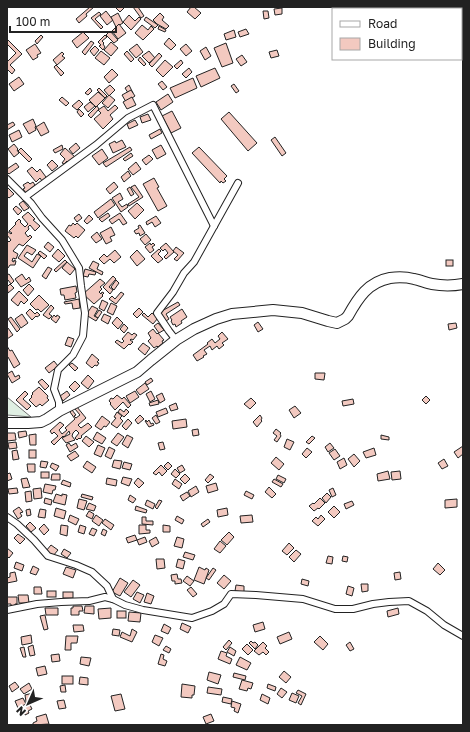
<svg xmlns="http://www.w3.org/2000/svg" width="470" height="732" viewBox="0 0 470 732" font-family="'Golos Text',sans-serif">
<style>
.green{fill:#e0efe3;stroke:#6f6f6f}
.building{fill:#f3c9c0;stroke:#222}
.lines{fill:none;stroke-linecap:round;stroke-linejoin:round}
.street-casing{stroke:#222;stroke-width:8}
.primary-casing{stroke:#222;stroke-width:12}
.street{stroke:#fff;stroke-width:6}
.primary{stroke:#fff;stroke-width:10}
</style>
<rect width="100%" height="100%" fill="#fff"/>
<path class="green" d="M7,397L31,417L7,415Z"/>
<g class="building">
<path d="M90,7H94L86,14L87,16L79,23L76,19Z"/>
<path d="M115,7H125L120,12Z"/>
<path d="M133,7H138L144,16L141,18Z"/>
<path d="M191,7H194L201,13L195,19L187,12Z"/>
<path d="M282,8V14L275,15L274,9Z"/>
<path d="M106,11L113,20L107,25L100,16Z"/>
<path d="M263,11H268L269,18L264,19Z"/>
<path d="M99,12L101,14L95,19L103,27L101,29L91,18Z"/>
<path d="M118,13L123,23L116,27L111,17Z"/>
<path d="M160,13L164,17L162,20L169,26L166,29L157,24L153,20Z"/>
<path d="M129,15L135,21L139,17L141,19L131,30L123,22Z"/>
<path d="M146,17L158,25L155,28L144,20Z"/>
<path d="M119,24L126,33L118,39L112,31Z"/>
<path d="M142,25L148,30L151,26L154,29L143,40L135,33Z"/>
<path d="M159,26L166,30L165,32L158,29Z"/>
<path d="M246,29L249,34L240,37L238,32Z"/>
<path d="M234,30L236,37L226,40L224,34Z"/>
<path d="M110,31L118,40L114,43L106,35Z"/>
<path d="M83,32L89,38L77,48L72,41Z"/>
<path d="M41,35L43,37L37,44L35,41Z"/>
<path d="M105,35L107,37L102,41L104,43L103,44L105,47L103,50L99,46L101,45L98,42Z"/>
<path d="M169,38L176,45L171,50L164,44Z"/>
<path d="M7,39L22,54L10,65L15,70L12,74L7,69V62L16,53L7,44Z"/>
<path d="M91,41L94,43L85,55L82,52Z"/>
<path d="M111,42L118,48L111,56L104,50Z"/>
<path d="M226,43L233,63L222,67L214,48Z"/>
<path d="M35,44L41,53L37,55L38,57L33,60L26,50Z"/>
<path d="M137,44L143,52L136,58L129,50Z"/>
<path d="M186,44L192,51L186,56L180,49Z"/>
<path d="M95,46L99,50L94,56L90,51Z"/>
<path d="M206,47L211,56L205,60L200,51Z"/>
<path d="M277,50L279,56L271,58L269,52Z"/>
<path d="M101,51L110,58L104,65L95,58Z"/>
<path d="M127,51L134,59L131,62L124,54Z"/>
<path d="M149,51L155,58L149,63L142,56Z"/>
<path d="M62,52L64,54L62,56L65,58L57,65L53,60Z"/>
<path d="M159,53L162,56L152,67L149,64Z"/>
<path d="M242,55L247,62L241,66L236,59Z"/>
<path d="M140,57L146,64L144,66L138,60Z"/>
<path d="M165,60L173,67L163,77L156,70Z"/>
<path d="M181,60L183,63L177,69L174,66Z"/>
<path d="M56,65L64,73L61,76L54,67Z"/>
<path d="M189,68L192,72L186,78L182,74Z"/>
<path d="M215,68L220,78L201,87L196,76Z"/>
<path d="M112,69L118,75L109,83L104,77Z"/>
<path d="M19,77L24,84L14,91L9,84Z"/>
<path d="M193,78L197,88L175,98L170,88Z"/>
<path d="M162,81L167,87L163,90L158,84Z"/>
<path d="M234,84L239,91L236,93L231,86Z"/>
<path d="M110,85L115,90L109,96L104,90Z"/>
<path d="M129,85L133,93L130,96L125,88Z"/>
<path d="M90,88L92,91L88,95L85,93Z"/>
<path d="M99,88L107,96L105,98L97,90Z"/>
<path d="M131,90L135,96L126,102L122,95Z"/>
<path d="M98,92L105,98L96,107L89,100Z"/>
<path d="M168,94L173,102L161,110L156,102Z"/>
<path d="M109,95L115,100L108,108L102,103Z"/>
<path d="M62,97L69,103L66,106L59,100Z"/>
<path d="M132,97L136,105L127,109L123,102Z"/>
<path d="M79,100L83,104L77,110L72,106Z"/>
<path d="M90,102L95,106L88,112L84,107Z"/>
<path d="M115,105L118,108L110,115L113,119L103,129L94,119L101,113L98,110L104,106L108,111Z"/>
<path d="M97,106L99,109L91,118L88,115Z"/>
<path d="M79,109L84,114L81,117L77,112Z"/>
<path d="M172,111L181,128L171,133L162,116Z"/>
<path d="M229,112L257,143L248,151L221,119Z"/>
<path d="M148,114L151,120L142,123L140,117Z"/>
<path d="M33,119L36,126L35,127L36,130L29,134L23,124Z"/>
<path d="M135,120L138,125L129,129L127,124Z"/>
<path d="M13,122L15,125L7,130V125Z"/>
<path d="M44,122L49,132L41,136L36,127Z"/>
<path d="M160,129L162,133L151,139L149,135Z"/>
<path d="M19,130L22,137L12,142L9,135Z"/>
<path d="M275,137L286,153L282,156L271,140Z"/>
<path d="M122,140L126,147L113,153L109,144L115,141L116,143Z"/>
<path d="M76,143L80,148L73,154L69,149Z"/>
<path d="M14,144L18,149L17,150L19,153L14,157L8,149Z"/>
<path d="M62,145L63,149L55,153L53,150Z"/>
<path d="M161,145L166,154L157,159L152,150Z"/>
<path d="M130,147L132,150L106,167L103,163Z"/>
<path d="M199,147L227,176L224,179L226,181L223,183L221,181L220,183L192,153Z"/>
<path d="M21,148L32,159L29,162L18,151Z"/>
<path d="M65,148L75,157L69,163L67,161L64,164L62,163L65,159L60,154Z"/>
<path d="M102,149L108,158L99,165L92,156Z"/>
<path d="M131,153L133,156L125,161L123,159Z"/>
<path d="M149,155L153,159L146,165L142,160Z"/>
<path d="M52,160L58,166L52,171L47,165Z"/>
<path d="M136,162L141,169L133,175L128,169Z"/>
<path d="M16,163L19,167L9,174L7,172V169Z"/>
<path d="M32,167L37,172L40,169L46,177L42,181L40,178L36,182L27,171Z"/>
<path d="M128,171L131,176L124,182L121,177Z"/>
<path d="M154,178L159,187L157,188L167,206L158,211L143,184Z"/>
<path d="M28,182L30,184L33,182L35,185L26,193L23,189L25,188L23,185Z"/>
<path d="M114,182L118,187L110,194L106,189Z"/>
<path d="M135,185L143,197L129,206L128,204L139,197L131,187Z"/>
<path d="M130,187L134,194L131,196L127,189Z"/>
<path d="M8,188L14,194L9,198L7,196V189Z"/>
<path d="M120,193L123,199L118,202L122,207L127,204L128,207L121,212L112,198Z"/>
<path d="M111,199L115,205L98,218L94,212Z"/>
<path d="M23,201L29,208L24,211L19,204Z"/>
<path d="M137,203L144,210L135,219L128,211Z"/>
<path d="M16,206L22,211L18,215L13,209Z"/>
<path d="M28,212L35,219L33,220L40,226L35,231L30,225L28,227L29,229L25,233L28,237L30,235L32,237L23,246L19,244L13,251L18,254L16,259L13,258L12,261L14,262V260L16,261L15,265H10L8,268L7,267V240L9,242L11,240L7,235V231L11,234L12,233L9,231L16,224L15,223L19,219L21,221L20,222L25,227L28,224L22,217Z"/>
<path d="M108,213L110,216L102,222L99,219Z"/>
<path d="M120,213L127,223L123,225L119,219L112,224L109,220Z"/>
<path d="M79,214L82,218L77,222L74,218Z"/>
<path d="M89,215L93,219L87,224L84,221Z"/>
<path d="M156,216L161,223L155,227L152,222L147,225L146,222Z"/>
<path d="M73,223L75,225L77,223L85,230L78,238L76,236L74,238L65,231L69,225L71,226Z"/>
<path d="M140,225L145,233L140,236L139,233L136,234L134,231L139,228L138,226Z"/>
<path d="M111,227L115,235L110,237L112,241L106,244L100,233Z"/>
<path d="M97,232L102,239L96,243L91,237Z"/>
<path d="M146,234L151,240L145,245L140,239Z"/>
<path d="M48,242L54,247L50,252L44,247Z"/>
<path d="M150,243L151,245L153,243L155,245L152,247L154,250L150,253L145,247Z"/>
<path d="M166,243L174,252L166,259L164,257L168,253L165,249L163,251L160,248Z"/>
<path d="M27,245L36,250L32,255L27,252L24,256L32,262L37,254L41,256L33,268L18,258Z"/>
<path d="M176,247L184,253L177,261L174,259L178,255L173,251Z"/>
<path d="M58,249L65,256L59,262L52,256Z"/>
<path d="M159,249L161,251L158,254L163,259L158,263L151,256Z"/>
<path d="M115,250L121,257L114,263L110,259L104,264L99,259L104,254L107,257Z"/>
<path d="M137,250L145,259L137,266L130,257Z"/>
<path d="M40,251L47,256L44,259L38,253Z"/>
<path d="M65,260L67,262L56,272L54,270Z"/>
<rect x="446" y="260" width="7" height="6"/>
<path d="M93,261L99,264L97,269L103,272L102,275L89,268Z"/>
<path d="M67,262L75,269L70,275L62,268Z"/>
<path d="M48,267L52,269L46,279L42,276Z"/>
<path d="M85,269L96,272L95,275L89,274L88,277L83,276Z"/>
<path d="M9,274L14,281L11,284L8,280L7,281V275Z"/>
<path d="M22,274L26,280L29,277L31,281L21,287L15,279Z"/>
<path d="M113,276L116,279L109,287L113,290L110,294L103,287Z"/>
<path d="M100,279L105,283L100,287L102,289L99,292L101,294L102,292L104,293L102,295L103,296L94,304L83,294Z"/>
<path d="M116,280L119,283L114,290L111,287Z"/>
<path d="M10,284L14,288L8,293L7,287Z"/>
<path d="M29,284L34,289L28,296L23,290Z"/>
<path d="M76,286L77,292L75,293L76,298L65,300L64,295H61L60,289Z"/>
<path d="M19,291L28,300L24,304L21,301L18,306L11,300Z"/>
<path d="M121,292L124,294L116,304L109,299L112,296L115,299Z"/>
<path d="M39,295L49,305L41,312L38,309L36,310L30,304Z"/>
<path d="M79,299L80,308L73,309L72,303L65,304L64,302Z"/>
<path d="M102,300L108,303L104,311L99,308Z"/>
<path d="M178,302L180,305L166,314L169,319L166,321L160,312Z"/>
<path d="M111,303L117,306L113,315L107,312Z"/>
<path d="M51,305L54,308L49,314L52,316L49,319L43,315Z"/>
<path d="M92,306L98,309L94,316L98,318L96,321L86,315Z"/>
<path d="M139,308L143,312L137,318L133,314Z"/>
<path d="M30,309L35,314L37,312L40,315L37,317L36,316L32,320L26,313Z"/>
<path d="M182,309L187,317L181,321L182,323L176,327L175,324L173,325L171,321L172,320L170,317Z"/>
<path d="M99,310L102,312L98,318L95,316Z"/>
<path d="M144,313L148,317L152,313L158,318L153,324L142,315Z"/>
<path d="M22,314L28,323L21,328L15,319Z"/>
<path d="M104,314L111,317L108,324L101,320Z"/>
<path d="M54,315L56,317L57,315L60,317L56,323L51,319Z"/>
<path d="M11,317L20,329L17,332L8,319Z"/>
<path d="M117,317L123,323L118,329L112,323Z"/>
<path d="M258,322L263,329L258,332L254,325Z"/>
<path d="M158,323L164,330L159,333L154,326Z"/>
<path d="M456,323L457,328L449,330L448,324Z"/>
<path d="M124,324L128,328L124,333L120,329Z"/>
<path d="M8,328L13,335L7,339V329Z"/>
<path d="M153,329L157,334L158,333L164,340L162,341L163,343L158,347L157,346L154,348L148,341L151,338L148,333Z"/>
<path d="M128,332L132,335L134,333L137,335L133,340L131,339L130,340L133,342L130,345L129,344L124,349L115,342L117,340L122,343L124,341L122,339Z"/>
<path d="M222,332L228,339L222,343L224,345L219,349L217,346L212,350L210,346L204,350L207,354L203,356L204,357L197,361L193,355L208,344L207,343L212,339L215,343L220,339L218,336Z"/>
<path d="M68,337L74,339L71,347L65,345Z"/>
<path d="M143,343L150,348L145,355L138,349Z"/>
<path d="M7,346L10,351L12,350L20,364L14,368L8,357H7Z"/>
<path d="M92,354L99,360L97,362L99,363L97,366L95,365L92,368L86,363Z"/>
<path d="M54,361L58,366L49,373L45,368Z"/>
<path d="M72,363L78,368L75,371L69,365Z"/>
<path d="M12,371L15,377L19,375L20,378L12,383L7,374Z"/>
<path d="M315,373H325L324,380L315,379Z"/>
<path d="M88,375L94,381L88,389L81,383Z"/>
<path d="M151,378L153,381L147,385L145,382Z"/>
<path d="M42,379L49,386L45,390L38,382Z"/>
<path d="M75,381L80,386L74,392L69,387Z"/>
<path d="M145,383L149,389L140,395L136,390Z"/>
<path d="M39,387L48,396L47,398L49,400L42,406L40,404L36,407L29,400L32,397L31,396L33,394L32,393Z"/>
<path d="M25,391L28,394L23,399L31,406L27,410L16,400Z"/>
<path d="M67,391L70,395L63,401L60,396Z"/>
<path d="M135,391L139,397L130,403L126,396Z"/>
<path d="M151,391L155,399L150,402L146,394Z"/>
<path d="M162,393L165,400L160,403L156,396Z"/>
<path d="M117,395L122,399L124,397L131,405L128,408L123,402L115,410L110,404L111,403L109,401L111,398L113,399Z"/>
<path d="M426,396L430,400L426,404L422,400Z"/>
<path d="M251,398L256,403L250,409L244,404Z"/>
<path d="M353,399L354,404L343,406L342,401Z"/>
<path d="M158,400L159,404L150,406L149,403Z"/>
<path d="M176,403L178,409L171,411L169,406Z"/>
<path d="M295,406L301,413L294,418L289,410Z"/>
<path d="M77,407L86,418L78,425L81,428L88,423L92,427L81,436L82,437L80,439L79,438L77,440L75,438L79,433L76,430L73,433L72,436L75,440L66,443L62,438L70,434L69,431L64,437L63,436L54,445L51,442L58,436L54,432L52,434L50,431L60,422L64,425L59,430L62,434L67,430L65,428L75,419L70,412L72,410L76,415L74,416L76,418L80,415L75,409Z"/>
<path d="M166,408L168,413L158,417L156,412Z"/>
<path d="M120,409L124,412L126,409L129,412L124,417L118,412Z"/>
<path d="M117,412L122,416L120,418L123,421L117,428L111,424L116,418L114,417Z"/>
<path d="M140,415L144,419L138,424L135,420Z"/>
<path d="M156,415L160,422L156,424L152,418Z"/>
<path d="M260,415L262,418L261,420L262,421L257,427L253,422Z"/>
<path d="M102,416L110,422L106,427L104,426L101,430L95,426Z"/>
<path d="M128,419L132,423L126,430L122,426Z"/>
<path d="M186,419L187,427L173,429L172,421Z"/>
<path d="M146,420L147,422L149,420L151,424L153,423L154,425L149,427L145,421Z"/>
<path d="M198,429L199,435L193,436L192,430Z"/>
<path d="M276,429L281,433L280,434L281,436L277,442L274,440L277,436L273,433Z"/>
<path d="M26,431L27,436L19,438L18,432Z"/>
<path d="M97,432L106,438L102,444L93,439Z"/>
<path d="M7,433H15L16,440L7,441Z"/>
<path d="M118,433L124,437L117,446L111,442Z"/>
<path d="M36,434V445H30L29,435Z"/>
<path d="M127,435L133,438L128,448L122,444Z"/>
<path d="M381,435L389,437V440L381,439Z"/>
<path d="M86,436L94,442L89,447L82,441Z"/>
<path d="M312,436L315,438L309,444L306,442Z"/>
<path d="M287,439L294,442L290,450L284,447Z"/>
<path d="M16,442L17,448L9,449L8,443Z"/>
<path d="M163,442L165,449L160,450L158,443Z"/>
<path d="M69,443L71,446L76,443L78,447L70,452L66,445Z"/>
<path d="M330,443L334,448L328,452L325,447Z"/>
<path d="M98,445L105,448L101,457L94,454Z"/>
<path d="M463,446V454L458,458L454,452Z"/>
<path d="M109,447L115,450L111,459L105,456Z"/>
<path d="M307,448L312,452L306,458L302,454Z"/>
<path d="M374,448L376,455L366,458L363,452Z"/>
<path d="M335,449L340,456L334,460L329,453Z"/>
<path d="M17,450L19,459L13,460L12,451Z"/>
<rect x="29" y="450" width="7" height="8"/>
<path d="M75,451L79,456L71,461L67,456Z"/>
<path d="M354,454L360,461L354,467L348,459Z"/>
<path d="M276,457L284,464L279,470L271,463Z"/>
<path d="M344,458L347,465L340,469L337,462Z"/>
<path d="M444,459L448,466L442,469L438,463Z"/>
<path d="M114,460L122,461L120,469L112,467Z"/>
<path d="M41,461L48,462L46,468L40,467Z"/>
<path d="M87,461L96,467L92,473L83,467Z"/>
<path d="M124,462L132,464L130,470L122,468Z"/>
<path d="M168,462L172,466L168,470L164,466Z"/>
<path d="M52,463L59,466L56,471L50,467Z"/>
<path d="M27,464H35V472H28Z"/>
<path d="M161,465L167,471L162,476L159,472L156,475L153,473Z"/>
<path d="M182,465L185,470L180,473L177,468Z"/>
<path d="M175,469L180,474L176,478L171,474Z"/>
<path d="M388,471L390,479L378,481L377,474Z"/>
<path d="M400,471L401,479L392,480L391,472Z"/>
<rect x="41" y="472" width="8" height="6"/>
<path d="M10,473L12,479L7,481V474Z"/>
<path d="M52,474H60V480H51Z"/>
<path d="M185,474L190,479L185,484L180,479Z"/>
<path d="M210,474L214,477L208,483L205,480Z"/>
<path d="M278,475L286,479L284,483L276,479Z"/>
<path d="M123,477L132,479L129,486L121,483Z"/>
<path d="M27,478L30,487L23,488L21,479Z"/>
<path d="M107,478L117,480L116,486L106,484Z"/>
<path d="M138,478L144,483L139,488L134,483Z"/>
<path d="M175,479L182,484L179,489L172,484Z"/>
<path d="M274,479L283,484L281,487L272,482Z"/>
<path d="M63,480L71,483L70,487L61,484Z"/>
<path d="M216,483L218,490L208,493L206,486Z"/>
<path d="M45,484L56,486L55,490H53L52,494L43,492Z"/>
<path d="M196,486L199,492L191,497L188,491Z"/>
<path d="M269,487L276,494L272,498L265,492Z"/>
<path d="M17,488L18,493L9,494L8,489Z"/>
<path d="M41,488L42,498L34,499L33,489Z"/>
<path d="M333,488L336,495L332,497L329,490Z"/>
<path d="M31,491L32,501L26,502L25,492Z"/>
<path d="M246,491L254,495L252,499L244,495Z"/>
<path d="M187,492L190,496L183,501L180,496Z"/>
<path d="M327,493L331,497L326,503L322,498Z"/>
<path d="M56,494L62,496V494L67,495L65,505L53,502Z"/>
<path d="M82,494L93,497L92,500L81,497Z"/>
<path d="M130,495L136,499L133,503L128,500Z"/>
<path d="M45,498L52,500L51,505L44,503Z"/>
<path d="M320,498L325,503L319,509L318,508L314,511L309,506L313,503L314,504Z"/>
<path d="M79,499L87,501L84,510L77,508Z"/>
<path d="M457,499V507L445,508V500Z"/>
<path d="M147,500L155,504L153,509L145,505Z"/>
<path d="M159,500L162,501L157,509L155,507Z"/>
<path d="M352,501L354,505L346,509L344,504Z"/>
<path d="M89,503L96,506L94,511L86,509Z"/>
<path d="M136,506L147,510L146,513L135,510Z"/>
<path d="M334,506L340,512L334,518L328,512Z"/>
<path d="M19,507L23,512L20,513L22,516L18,519L13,511Z"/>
<path d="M56,508L66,511L64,519L54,516Z"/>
<path d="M227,508L228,515L218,517L217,510Z"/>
<path d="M30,509L31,515L27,516L26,510Z"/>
<path d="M40,509L46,510L45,518L38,517Z"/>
<path d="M89,511L94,514L92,519L86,516Z"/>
<path d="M70,515L79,519L76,525L68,521Z"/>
<path d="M96,515L103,520L99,526L92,521Z"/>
<path d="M252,515L253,522L241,523L240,516Z"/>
<path d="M321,515L325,519L318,526L312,521L316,517L318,519Z"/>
<path d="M177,516L184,520L182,524L175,520Z"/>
<path d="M142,517H146V521H153V525L142,524Z"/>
<path d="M105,519L114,525L111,530L102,523Z"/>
<path d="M208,519L210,522L203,527L201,524Z"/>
<path d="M30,522L36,528L31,532L26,526Z"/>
<path d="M44,524L49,530L44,535L39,529Z"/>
<path d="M61,525L68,526L67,536L60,534Z"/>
<path d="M80,525L86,527L84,534L78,532Z"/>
<path d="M139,525H146V530H150V533L139,534Z"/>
<path d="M163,525L170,526V532H163Z"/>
<path d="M92,528L97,530L94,536L89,534Z"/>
<path d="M103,529L107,531L105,536L101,534Z"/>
<path d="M229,532L234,537L227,545L221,540Z"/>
<path d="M18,534L25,539L20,544L14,538Z"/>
<path d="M135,535L137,540L128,543L126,538Z"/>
<path d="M145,537L147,542L139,545L137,540Z"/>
<path d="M156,537L159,543L152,547L149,541Z"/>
<path d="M177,537L184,539L182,548L174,546Z"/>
<path d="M220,541L226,546L220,553L214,549Z"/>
<path d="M289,543L294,548L287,555L282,551Z"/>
<path d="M51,545L58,550L53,556L46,551Z"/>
<path d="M7,548L13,553L9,558L7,556Z"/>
<path d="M64,549L71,553L67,558L61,554Z"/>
<path d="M296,550L301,554L294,562L289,557Z"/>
<path d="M185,552L195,555L193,560L183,557Z"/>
<path d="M328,556L333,557L332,564L326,563Z"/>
<path d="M343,556L348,557L347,562L342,561Z"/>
<path d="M156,559H164L165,568L157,569Z"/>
<path d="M178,559L185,561L183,569L176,567Z"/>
<path d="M16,562L24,565L22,571L14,568Z"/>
<path d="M438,563L445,570L440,575L433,569Z"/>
<path d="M33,566L39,569L36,575L30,573Z"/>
<path d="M66,567L76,570L73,578L63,574Z"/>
<path d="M199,567L205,570L206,568L209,570L204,584L194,580Z"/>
<path d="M213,568L216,570L209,580L206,578Z"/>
<path d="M15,572L17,581L7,583V578L10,577V573Z"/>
<path d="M400,572L401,579L395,580L394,573Z"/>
<path d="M177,574L178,579H181L182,583L175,584V581H172L171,575Z"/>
<path d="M224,575L231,581L224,589L217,583Z"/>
<path d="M187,576L194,581L190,586L183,581Z"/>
<path d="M120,578L128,583L120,596L112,592Z"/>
<path d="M302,579L309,581L308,586L301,584Z"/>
<path d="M133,580L140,585L131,597L124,592Z"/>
<path d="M361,584H368V591L362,592Z"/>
<path d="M236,585L244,586V592L235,591Z"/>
<path d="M348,586L354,588L352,596L346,594Z"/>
<path d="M34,587H41L42,594H34Z"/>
<path d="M191,587L197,594L193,597L187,590Z"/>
<rect x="47" y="591" width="9" height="6"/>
<rect x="63" y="592" width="10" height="6"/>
<path d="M137,592L144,595L140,603L133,599Z"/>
<path d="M147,593L154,596L151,604L144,602Z"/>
<path d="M18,595H28L29,603H19Z"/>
<path d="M7,597H17V604H15V606H11V604H7Z"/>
<path d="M73,606H82L83,611H79V615H71V608H73Z"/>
<path d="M85,606H94V614L84,613Z"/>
<path d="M45,608H58V615H46Z"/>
<path d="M111,608V618L99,619L98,609Z"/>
<path d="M398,608L399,614L388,617L387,611Z"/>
<rect x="117" y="611" width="9" height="7"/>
<path d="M129,612L141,613L140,622L128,621Z"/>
<path d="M45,615L48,629L44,630L40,616Z"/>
<path d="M263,622L265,629L255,632L253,625Z"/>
<path d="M182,623L191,627L188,633L180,629Z"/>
<path d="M164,624L171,628L168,634L161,631Z"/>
<path d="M73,625H83L84,631L74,632Z"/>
<path d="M113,629L120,630L119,636L112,635Z"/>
<path d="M132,629L137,632L132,642L120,637L122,632L130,636Z"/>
<path d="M289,632L292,639L280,644L277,637Z"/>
<path d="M31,635L32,643L22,645L21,637Z"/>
<path d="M155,635L163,638L159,646L152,642Z"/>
<path d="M66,636H78L77,643H71V650H65Z"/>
<path d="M320,636L328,644L323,650L314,642Z"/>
<path d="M229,640L232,643L226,650L223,647Z"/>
<path d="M251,641L253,643L255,642L258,645L255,649L249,643Z"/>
<path d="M263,642L267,646L265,648L269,652L266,655L263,652L259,655L254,651Z"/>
<path d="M350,642L354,649L350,651L346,645Z"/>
<path d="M247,644L253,650L248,655L242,649Z"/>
<path d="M33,645L35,655L30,656L28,647Z"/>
<path d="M166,646L171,649L169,653L163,650Z"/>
<path d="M24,647L26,657H23L20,648Z"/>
<path d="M230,647L236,651L234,656L227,652Z"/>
<path d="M221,651L227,653L226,656L232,659L230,664L218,659Z"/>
<path d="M59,654L60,661L52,662L51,655Z"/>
<path d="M161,654L164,655L163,659L167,661L165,666L158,664Z"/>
<path d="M81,657L91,658L89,666L80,664Z"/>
<path d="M240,657L251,663L247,670L236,665Z"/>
<path d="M45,666L47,674L38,676L36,668Z"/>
<path d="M284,671L291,677L286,683L279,677Z"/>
<path d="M209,672L221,675L218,684L207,680Z"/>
<path d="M234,673L246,676L245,680L233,677Z"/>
<rect x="62" y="676" width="11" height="8"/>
<path d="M80,677L88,678V685L79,684Z"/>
<path d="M242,680L253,683L251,689L248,688L247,691L239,689Z"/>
<path d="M15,682L19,687L12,692L9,686Z"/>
<path d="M29,683L32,689L24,694L20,689Z"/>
<path d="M182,684L195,686L194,695H192V698L181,697Z"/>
<path d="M268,684L276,687L275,691L267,688Z"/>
<path d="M65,685L66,692H61L60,686Z"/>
<path d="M208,687L222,689L221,695L207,693Z"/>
<path d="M281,688L287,692L282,698L277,694Z"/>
<path d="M298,690L306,694L301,705L298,703L302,696L296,693Z"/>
<path d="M33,693L35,700L26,702L25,695Z"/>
<path d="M292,693L299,696L296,703L289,700Z"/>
<path d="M121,694L125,709L115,711L111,696Z"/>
<path d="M262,694L270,698L268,704L260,700Z"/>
<path d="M223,697L232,699L231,704L222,702Z"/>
<path d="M23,698L26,704L18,708L15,701Z"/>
<path d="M64,700L66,708L59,709L57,701Z"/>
<path d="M232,701L241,704L238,713L234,711L235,708L231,707Z"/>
<path d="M30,705L32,709L28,711L29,713L25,715L22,708Z"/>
<path d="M46,714L49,724L33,725V723L37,721L36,717Z"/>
<path d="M211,714L214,721L206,724L203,717Z"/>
</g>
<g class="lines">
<g class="street-casing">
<g id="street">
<path d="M7,179L31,203L42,218L62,240L79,268L81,286L85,313L83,336L73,355L58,370L54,389L59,402V411"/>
<path d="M25,197L96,145L128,118L153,105L214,226"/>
<path d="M176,340L169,331L157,313L173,292L184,273L194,262L238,183"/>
<path d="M7,517L17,524L34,540L48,556L76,565L92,572L107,586L113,599"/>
<path d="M7,610L37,604L61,602L89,601L105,597L113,599L125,605L143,610L192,618L212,611L224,604L231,594L256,595L303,599L335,609H353L373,604L389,602L409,601L427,611L444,625L463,636"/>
</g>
</g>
<g class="primary-casing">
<path id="primary" d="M7,423H28L41,422L47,419L59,411L137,372L151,360L176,340L194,329L216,319L232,314L273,310L302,313L328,321L337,323L345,319L348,316C358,298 368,282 390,278C398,277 406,277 414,279C420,280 426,283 432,284C443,286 452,286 463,284"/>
</g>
<use href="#street" class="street"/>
<use href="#primary" class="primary"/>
</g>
<rect width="470" height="732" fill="none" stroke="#222222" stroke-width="16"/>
<rect x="332" y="8" width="130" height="52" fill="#ffffff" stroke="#a7a7a7"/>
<rect x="340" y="21" width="20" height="6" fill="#ffffff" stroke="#a7a7a7"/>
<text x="368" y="28" font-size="12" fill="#222222">Road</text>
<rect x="340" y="38" width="20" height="12" fill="#f3c9c0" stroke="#a7a7a7"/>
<text x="368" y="48" font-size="12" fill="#222222">Building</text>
<g transform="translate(28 704) rotate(225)" stroke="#ffffff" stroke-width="3" paint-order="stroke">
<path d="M0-3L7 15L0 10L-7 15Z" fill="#222222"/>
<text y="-6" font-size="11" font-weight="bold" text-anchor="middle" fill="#222222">N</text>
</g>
<path d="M10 26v6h106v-6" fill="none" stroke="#222222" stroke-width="2"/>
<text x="16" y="26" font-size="12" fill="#222222" stroke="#ffffff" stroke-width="3" paint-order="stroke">100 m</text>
</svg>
